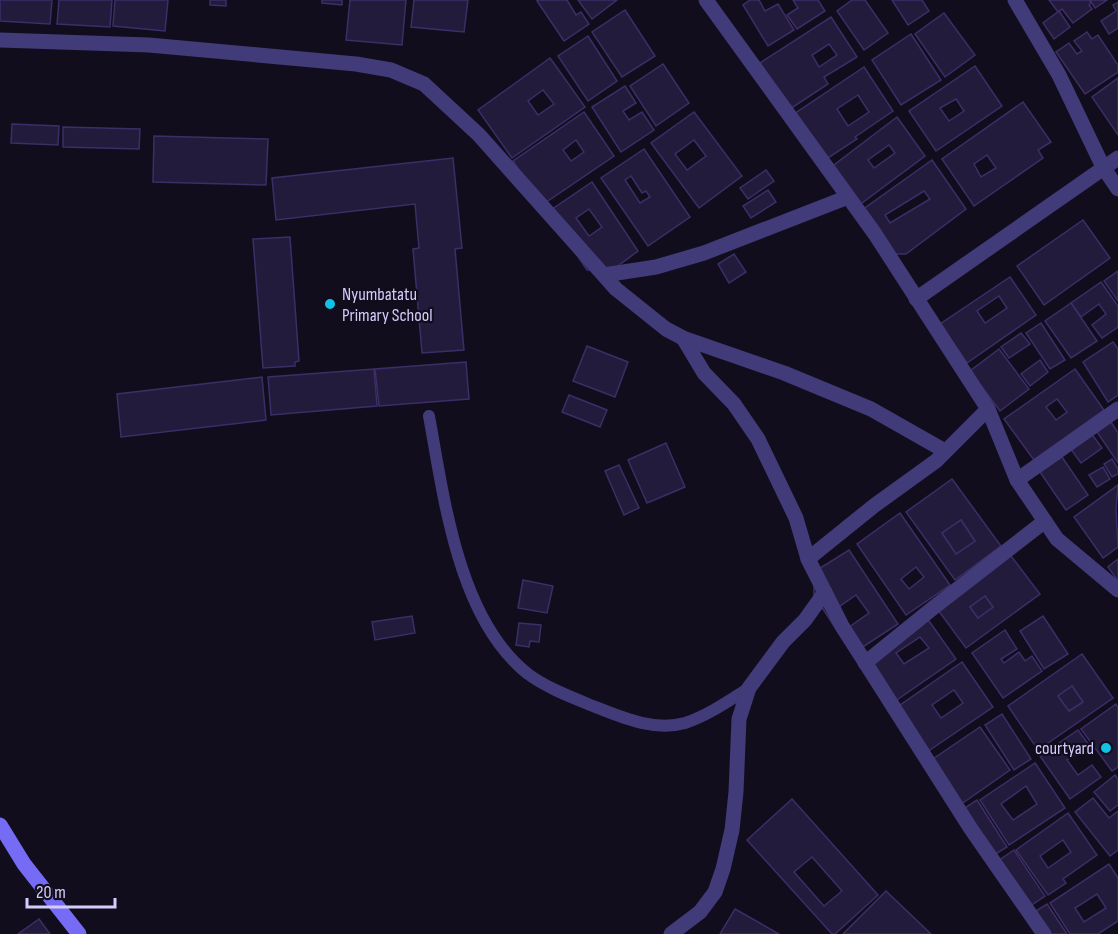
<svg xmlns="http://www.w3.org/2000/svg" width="1118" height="934" viewBox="0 0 1118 934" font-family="'Sofia Sans Condensed',sans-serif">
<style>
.building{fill:#231b3c;stroke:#3c2e67;stroke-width:1.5;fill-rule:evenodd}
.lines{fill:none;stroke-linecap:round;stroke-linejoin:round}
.lane{stroke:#413b79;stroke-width:12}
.street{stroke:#413b79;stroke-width:15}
.secondary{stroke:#756bf4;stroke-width:15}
.poi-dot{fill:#10c3e4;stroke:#110d1d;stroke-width:2}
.labels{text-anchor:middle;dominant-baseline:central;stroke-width:4.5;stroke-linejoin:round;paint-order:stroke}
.poi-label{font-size:18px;fill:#d4cdfb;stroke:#110d1d;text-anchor:start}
</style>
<rect width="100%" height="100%" fill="#110d1d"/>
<g class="building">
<path d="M0,0H52L50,24L0,21Z"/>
<path d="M59,0H112L110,27L57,24Z"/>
<path d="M115,0H168L165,31L113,26Z"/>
<path d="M210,0H226V6L210,5Z"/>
<path d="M322,0H342V5L322,3Z"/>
<path d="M350,0H406L402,45L346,40Z"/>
<path d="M414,0H468L464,32L411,27Z"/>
<path d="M539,0H567L576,15L581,12L589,24L564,41L537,1Z"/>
<path d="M578,0H617L592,19Z"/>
<path d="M750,0H759L765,11L778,4L794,30L768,46L743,5Z"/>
<path d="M793,0H818L825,11L797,29L787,15L798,8Z"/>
<path d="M852,0H865L888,33L864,50L837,11Z"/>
<path d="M892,0H922L929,11L908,25Z"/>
<path d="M1049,0H1089L1091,3L1089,5L1092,9L1073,23L1062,9L1058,12Z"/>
<path d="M1090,0H1107L1095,8Z"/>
<path d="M1118,2V28L1109,34L1101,21L1116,11L1113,5Z"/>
<path d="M625,10L655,56L622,77L592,32Z"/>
<path d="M1059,11L1070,27L1054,39L1043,23Z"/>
<path d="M944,13L975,55L945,77L915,34Z"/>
<path d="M831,17L857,57L824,77L828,84L790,109L760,63ZM829,44L837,55L819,67L812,55Z"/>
<path d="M1087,32L1092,39L1098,35L1118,65V72L1085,94L1056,52L1069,43L1077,54L1082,51L1074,41Z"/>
<path d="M911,34L941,80L901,105L872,60Z"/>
<path d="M588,36L617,81L588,101L558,56Z"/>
<path d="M550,58L585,107L512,158L478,110ZM543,90L554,104L538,115L528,101Z"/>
<path d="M663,64L689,103L656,126L630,86Z"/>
<path d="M975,66L1002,106L936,151L909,111ZM956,99L964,111L949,121L940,108Z"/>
<path d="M864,67L893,111L855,137L857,139L825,160L794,114ZM858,95L869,112L848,126L837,109Z"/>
<path d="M1118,78V135L1092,97Z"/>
<path d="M625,86L636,103L623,111L629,120L642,112L654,130L621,152L592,107Z"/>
<path d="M1023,102L1051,142L1038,150L1043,158L974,206L942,159ZM987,155L996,168L981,177L974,164Z"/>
<path d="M584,112L614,156L542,205L513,161ZM576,140L584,152L571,161L563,150Z"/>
<path d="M694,112L742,176L699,208L651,143ZM694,140L706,156L687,170L675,154Z"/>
<path d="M897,117L925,156L858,206L830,168ZM889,145L895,153L874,168L868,160Z"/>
<path d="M12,124L59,126L58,145L11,143Z"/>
<path d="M63,127L140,129L139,149L63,147Z"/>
<path d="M154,136L268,139L266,185L153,182Z"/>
<path d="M644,149L690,217L648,246L601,178ZM631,176L642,193L646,191L650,197L640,203L625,180Z"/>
<path d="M453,158L462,248L455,249L464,350L422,353L413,249L419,248L415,204L276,220L272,178Z"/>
<path d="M932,160L966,209L906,254H891L862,210ZM924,191L930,199L890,223L885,215Z"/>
<path d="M766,170L774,181L748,199L740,188Z"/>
<path d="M592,182L638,251L611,271L587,270L548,212ZM589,209L602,227L589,236L576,218Z"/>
<path d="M768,190L776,202L751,218L743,206Z"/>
<path d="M1083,220L1110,258L1044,305L1017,266Z"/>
<path d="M290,237L299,361L295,362V366L263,368L253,239Z"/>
<path d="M734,254L746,272L729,283L718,264Z"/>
<path d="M1118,271V301L1104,281Z"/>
<path d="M1010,277L1036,315L967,363L940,324ZM999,296L1007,308L985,323L977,311Z"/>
<path d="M1101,282L1118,306V327L1102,338L1092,325L1106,314L1099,304L1081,317L1071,303Z"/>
<path d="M1071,303L1097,341L1071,358L1045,321Z"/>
<path d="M1041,323L1065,360L1050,369L1026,333Z"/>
<path d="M1021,333L1030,344L1009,358L1001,347Z"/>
<path d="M1113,342L1118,349V395L1108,402L1083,362Z"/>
<path d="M587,346L628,362L615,397L573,381Z"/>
<path d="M999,349L1029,389L1000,411L970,371Z"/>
<path d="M1040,360L1048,372L1030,386L1021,374Z"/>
<path d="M466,362L469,399L379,406L375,369Z"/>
<path d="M374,369L377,406L271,415L268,377Z"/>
<path d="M1075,369L1104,410L1034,460L1004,419ZM1057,399L1067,412L1056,420L1046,407Z"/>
<path d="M262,377L266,420L121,437L117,394Z"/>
<path d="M569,395L607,410L600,427L562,412Z"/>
<path d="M1111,422L1118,433V463L1097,432Z"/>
<path d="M1091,433L1102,448L1081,463L1070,448Z"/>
<path d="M666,443L685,487L647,503L628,460Z"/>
<path d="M1062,457L1088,495L1066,510L1040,472Z"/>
<path d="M1112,459L1118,469V474L1112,477L1104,464Z"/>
<path d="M619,465L639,508L624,515L605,471Z"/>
<path d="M1103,467L1110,479L1097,487L1089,475Z"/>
<path d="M952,479L1001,546L955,580L906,512ZM961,520L975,541L956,554L942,533Z"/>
<path d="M1118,485L1116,509L1118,547L1103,558L1074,517Z"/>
<path d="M900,513L950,585L906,615L857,544ZM916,567L924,577L909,589L901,579Z"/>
<path d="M961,520L975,541L956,554L942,533Z"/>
<path d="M849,550L898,624L852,654L814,595V572ZM856,595L869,613L849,627L836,609Z"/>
<path d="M1008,552L1040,594L966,648L935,606ZM985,596L993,607L978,618L970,607Z"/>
<path d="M1118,559V581L1108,567Z"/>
<path d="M523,580L553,586L547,613L518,608Z"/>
<path d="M985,596L993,607L978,618L970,607Z"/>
<path d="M924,614L956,659L888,706L857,661ZM920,637L929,648L904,664L896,653Z"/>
<path d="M412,616L415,633L375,640L372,622Z"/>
<path d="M1043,616L1068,654L1044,669L1020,631Z"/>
<path d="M519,623L541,625L539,642L530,641L529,647L516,645Z"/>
<path d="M1005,630L1017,649L1001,659L1004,663L1019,652L1025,661L1032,656L1042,671L1003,698L972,653Z"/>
<path d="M1082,654L1113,698L1038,750L1008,706ZM1072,686L1083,702L1069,711L1058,696Z"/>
<path d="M962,662L993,707L924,754L893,710ZM954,690L963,703L941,718L932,705Z"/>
<path d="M1072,686L1083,702L1069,711L1058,696Z"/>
<path d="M1116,704L1118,708V767L1112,771L1081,729Z"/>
<path d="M1002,714L1031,759L1014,770L985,725Z"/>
<path d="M980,727L1010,770L957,807L927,763Z"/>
<path d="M1078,730L1089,745L1067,760L1078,775L1092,765L1101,777L1070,799L1040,756Z"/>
<path d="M1035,763L1065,808L1009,845L980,800ZM1026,786L1037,804L1013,820L1001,804Z"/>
<path d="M1115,775L1118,779V805L1110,811L1094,792Z"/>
<path d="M1093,798L1109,818L1118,811V850L1110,856L1075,812Z"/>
<path d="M792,799L878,895L835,934H832L747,840ZM812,857L842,891L824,906L794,872Z"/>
<path d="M977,800L1007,847L989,858L960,811Z"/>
<path d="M1068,813L1097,855L1063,879L1066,883L1048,895L1016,850ZM1063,840L1071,852L1048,868L1040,856Z"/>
<path d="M1014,850L1045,896L1026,909L995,863Z"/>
<path d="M1109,864L1118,878V921L1098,934H1070L1050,903ZM1097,894L1106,908L1084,922L1075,908Z"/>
<path d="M886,891L931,934H843Z"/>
<path d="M1047,904L1067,934H1039L1028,916Z"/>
<path d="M735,909L779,934H720Z"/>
<path d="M39,919L50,934H18Z"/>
</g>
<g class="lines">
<path class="lane" d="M429,416C444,498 458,619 528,674C547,688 571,697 593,706C621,717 654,732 685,723C707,716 730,700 749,688"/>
<g class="street">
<path d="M706,0L875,234L988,409L1017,480L1057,539L1118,590"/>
<path d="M1015,0L1059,75L1103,167L1118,189"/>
<path d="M0,40L149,45L356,64L391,70L424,84L479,135L616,289L666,329L683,338L784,373L871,409L945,451"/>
<path d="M604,275L656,267L704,253L848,197"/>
<path d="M916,299L1118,158"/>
<path d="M683,338L704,373L734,404L758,439L796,518L808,559L842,626L971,829L1044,934"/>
<path d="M1017,480L1118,409"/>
<path d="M808,559L875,505L936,461L988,409"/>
<path d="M865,663L933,608L1045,521"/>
<path d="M671,934L700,912L715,892L723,869L732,830L736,792L739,719L749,688L783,642L805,620L825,592"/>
</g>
<path class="secondary" d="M0,825L24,864L79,934"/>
</g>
<g class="poi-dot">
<circle cx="330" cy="304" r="6"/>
<circle cx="1106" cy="748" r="6"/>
</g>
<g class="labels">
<g class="poi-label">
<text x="342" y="294">Nyumbatatu<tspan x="342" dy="21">Primary School</tspan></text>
<text x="1094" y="748" text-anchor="end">courtyard</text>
</g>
</g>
<path d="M27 898v9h88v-9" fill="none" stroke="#d4cdfb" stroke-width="3"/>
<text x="36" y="898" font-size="18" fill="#d4cdfb" stroke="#110d1d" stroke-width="4.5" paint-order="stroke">20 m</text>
</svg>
